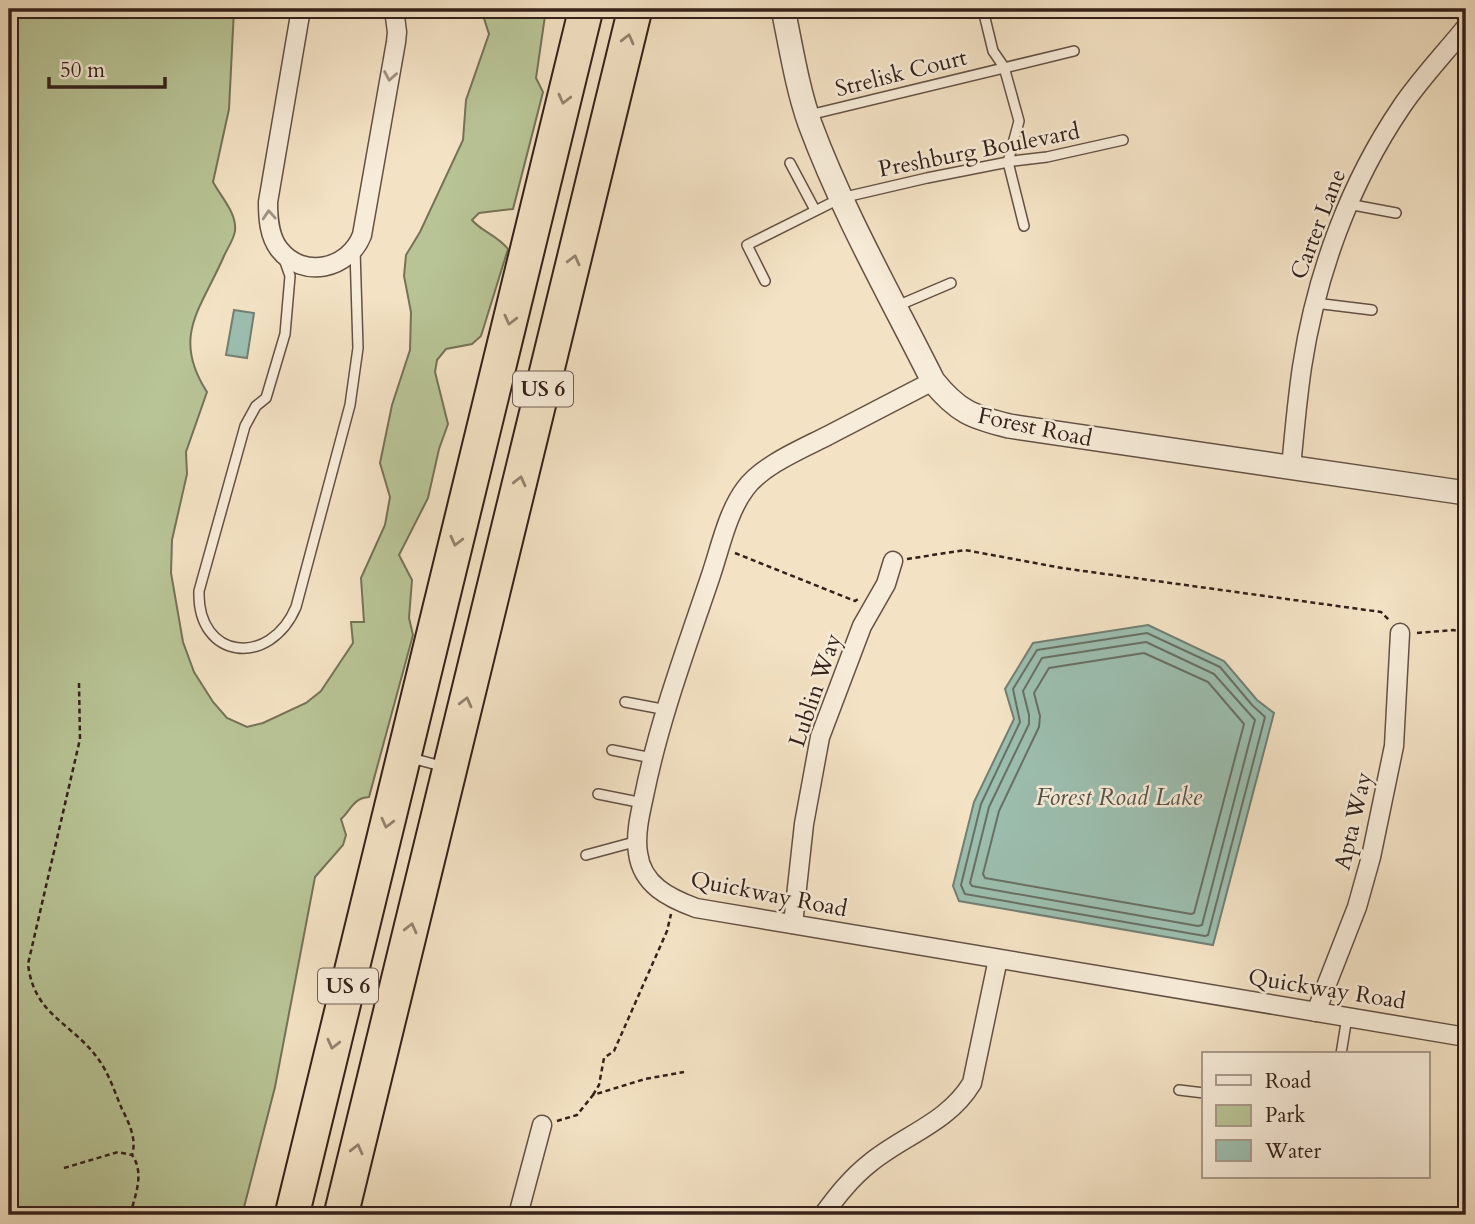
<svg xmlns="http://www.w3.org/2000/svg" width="1475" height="1224" viewBox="0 0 1475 1224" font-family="Cardo,serif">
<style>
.green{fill:#b8c496;stroke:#767258;stroke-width:2}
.water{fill:#9cbeaf;stroke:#727f73;stroke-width:2}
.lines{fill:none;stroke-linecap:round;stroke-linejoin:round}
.shore{stroke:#687064;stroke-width:2}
.service-casing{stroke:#645144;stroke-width:12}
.minor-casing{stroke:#645144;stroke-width:21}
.tertiary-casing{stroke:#645144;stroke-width:26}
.motorway-casing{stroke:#34211a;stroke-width:37}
.path{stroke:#34211a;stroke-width:2.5;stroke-dasharray:5 3.5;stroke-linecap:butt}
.service{stroke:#f7ecd9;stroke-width:9}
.minor{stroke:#f7ecd9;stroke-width:18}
.tertiary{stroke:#f7ecd9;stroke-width:23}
.motorway{stroke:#f3e2c4;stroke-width:33}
.oneway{stroke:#94826f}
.oneway2{stroke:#9f9183}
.labels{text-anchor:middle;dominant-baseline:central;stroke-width:5;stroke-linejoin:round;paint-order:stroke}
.shield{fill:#f7ecd9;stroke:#6e5e53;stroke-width:2}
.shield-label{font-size:21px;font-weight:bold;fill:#34211a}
.street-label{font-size:23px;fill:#34211a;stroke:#f7ecd9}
.water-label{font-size:24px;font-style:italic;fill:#535047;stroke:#f7ecd9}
</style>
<rect width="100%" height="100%" fill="#f3e2c4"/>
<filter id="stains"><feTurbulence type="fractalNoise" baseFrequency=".00286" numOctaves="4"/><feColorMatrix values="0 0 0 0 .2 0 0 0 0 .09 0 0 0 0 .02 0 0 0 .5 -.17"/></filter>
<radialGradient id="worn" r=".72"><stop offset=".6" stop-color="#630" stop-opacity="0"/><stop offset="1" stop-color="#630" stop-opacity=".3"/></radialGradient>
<path class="green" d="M9,9H234L229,109L213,182C221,197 237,213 235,231C234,239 227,249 224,256C201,309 171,336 207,392L186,452L187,474L172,540L171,573L183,642L194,672L213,702L227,718L247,727L263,723L306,703L321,691L353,643L351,622H364L361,578L385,525L390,497L380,463L392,405L410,350L411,312L404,276L406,255L420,232L463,140L466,100L489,34L481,9H546L536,78L543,92L513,209L479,213L472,220C482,232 497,235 508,249L481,336L472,344L446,349L437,360L435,372L448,424L439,449L428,498L399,555L412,580L409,618L413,635L369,797C353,798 351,810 341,819L346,835L343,845L315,877L275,1087L242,1215H9Z"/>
<g class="water">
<path d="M234,310L254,313L247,358L226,355Z"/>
<path d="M1148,625L1224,661L1257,700L1274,713L1213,945L959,901L953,886L974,802L1014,719L1005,689L1033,643Z"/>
</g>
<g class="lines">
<g class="shore">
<path d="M1147,633L1220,667L1252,705L1265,717L1208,935L1205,936L965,894L961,885L981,804L1020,722L1013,689L1037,650Z"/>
<path d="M1146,642L1214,674L1255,720L1202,925L1198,926L972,886L970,883L989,807L1029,724V715L1023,691L1042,658Z"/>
<path d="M1144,653L1208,682L1244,724L1194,913L1191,914L985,878L983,874L999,811L1039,727L1040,716L1034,693L1049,668Z"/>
</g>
<g class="service-casing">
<g id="service">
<path d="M984,14L993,51L1004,67L1019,121L1008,162L1024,226"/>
<path d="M809,115L1074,51"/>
<path d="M790,163L815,210"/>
<path d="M1348,204L1396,213"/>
<path d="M284,259L290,276L285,334L266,398L256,406L245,426L199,591C197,660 270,668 296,607L350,405L358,348L355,250"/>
<path d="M765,281L747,245L841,198L927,178L1013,161L1047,157L1123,140"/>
<path d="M1315,303L1372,310"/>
<path d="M897,306L951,283"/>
<path d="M625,702L667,710"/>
<path d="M612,750L652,758"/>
<path d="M411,758L445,767"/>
<path d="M598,794L643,803"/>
<path d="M586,855L638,841"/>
<path d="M1341,1054L1347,1017"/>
<path d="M1179,1090L1204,1093"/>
</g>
</g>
<g class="minor-casing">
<g id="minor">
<path d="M301,9L268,202C268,218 269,236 279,249C303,280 349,269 362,235L396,42L397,32L394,9"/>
<path d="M933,381C898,399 864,417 829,435C804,448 762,465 745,489C727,513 720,549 710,578C686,649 659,721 644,796C640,814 635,835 638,853C642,885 669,898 696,908L1466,1037"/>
<path d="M1291,468C1294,435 1297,401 1302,367C1316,275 1349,184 1402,106C1421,78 1445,53 1466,27"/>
<path d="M793,924L804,824L820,737L862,626L886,584L893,561"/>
<path d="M1316,1012L1357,907L1371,857L1394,746L1400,633"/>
<path d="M518,1215L542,1125"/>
<path d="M823,1215C837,1196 851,1178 870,1163C904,1135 948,1123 972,1083L998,959"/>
</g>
</g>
<g class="tertiary-casing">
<path id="tertiary" d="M783,9C791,47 797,87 810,124C843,213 891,297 933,381C957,411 972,417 1009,426L1466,493"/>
</g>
<g class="motorway-casing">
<g id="motorway">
<path d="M292,1215L586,9"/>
<path d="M341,1215L635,9"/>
</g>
</g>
<g class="path">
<path d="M735,553L855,601L858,599"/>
<path d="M907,559L965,550L1062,568L1381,612L1389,620"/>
<path d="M1417,633L1453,630L1466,633"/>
<path d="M79,683L80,739L28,964C34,1016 72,1022 99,1060C109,1074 115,1093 122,1109C129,1123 137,1139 132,1155"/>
<path d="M593,1095L599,1085L604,1058L614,1051L667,931L671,914"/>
<path d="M557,1121L577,1115L593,1095L645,1079L684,1072"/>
<path d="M64,1168L118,1152L132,1155C145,1173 135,1196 130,1215"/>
</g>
<use href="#service" class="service"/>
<use href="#minor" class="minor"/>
<use href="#tertiary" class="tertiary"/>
<use href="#motorway" class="motorway"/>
</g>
<defs><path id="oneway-chevron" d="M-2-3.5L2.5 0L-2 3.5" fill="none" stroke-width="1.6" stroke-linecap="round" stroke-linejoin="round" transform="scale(1.75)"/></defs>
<g class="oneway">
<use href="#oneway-chevron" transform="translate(628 39) rotate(-76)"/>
<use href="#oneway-chevron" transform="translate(564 99) rotate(104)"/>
<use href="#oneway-chevron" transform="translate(574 260) rotate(-76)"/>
<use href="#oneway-chevron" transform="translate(510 320) rotate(104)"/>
<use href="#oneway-chevron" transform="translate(520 481) rotate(-76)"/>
<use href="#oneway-chevron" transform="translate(456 541) rotate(104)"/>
<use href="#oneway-chevron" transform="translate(466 702) rotate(-76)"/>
<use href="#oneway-chevron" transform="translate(387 823) rotate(104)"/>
<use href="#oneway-chevron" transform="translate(411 928) rotate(-76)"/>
<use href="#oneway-chevron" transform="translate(333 1044) rotate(104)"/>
<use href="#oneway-chevron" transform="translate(357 1149) rotate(-76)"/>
</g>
<g class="oneway2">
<use href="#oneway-chevron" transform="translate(390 76) rotate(100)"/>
<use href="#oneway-chevron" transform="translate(269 215) rotate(-94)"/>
</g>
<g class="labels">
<g class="shield">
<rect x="513" y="371.5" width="60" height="35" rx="5"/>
<rect x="318" y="968.5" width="60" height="35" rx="5"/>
</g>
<g class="shield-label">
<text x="543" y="389">US 6</text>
<text x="348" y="986">US 6</text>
</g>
<g class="street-label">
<text transform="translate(901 73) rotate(-14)">Strelisk Court</text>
<text transform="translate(979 150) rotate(-11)">Preshburg Boulevard</text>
<text transform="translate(1318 224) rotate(-69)">Carter Lane</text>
<text transform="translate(1035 427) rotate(12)">Forest Road</text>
<text transform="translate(815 690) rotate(-71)">Lublin Way</text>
<text transform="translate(1353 821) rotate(-77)">Apta Way</text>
<text transform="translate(769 894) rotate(11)">Quickway Road</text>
<text transform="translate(1327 989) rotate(9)">Quickway Road</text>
</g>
<g class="water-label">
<text x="1119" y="797">Forest Road Lake</text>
</g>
</g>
<rect width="1475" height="1224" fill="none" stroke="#f3e2c4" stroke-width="35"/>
<rect x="10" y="10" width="1454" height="1203" fill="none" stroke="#34211a" stroke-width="3.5"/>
<rect x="18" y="18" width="1440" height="1189" fill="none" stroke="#34211a" stroke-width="2"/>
<rect x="1202" y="1052" width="228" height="126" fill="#f7ecd9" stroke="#a99b8d" stroke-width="2"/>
<rect x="1216" y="1075" width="35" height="10" fill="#f7ecd9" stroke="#a99b8d" stroke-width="2"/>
<text x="1265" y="1088" font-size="21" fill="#34211a">Road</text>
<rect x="1216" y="1105" width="35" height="21" fill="#b8c496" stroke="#a99b8d" stroke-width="2"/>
<text x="1265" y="1122" font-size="21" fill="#34211a">Park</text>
<rect x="1216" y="1140" width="35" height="21" fill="#9cbeaf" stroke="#a99b8d" stroke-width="2"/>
<text x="1265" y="1158" font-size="21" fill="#34211a">Water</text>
<path d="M49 77v10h116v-10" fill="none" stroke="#34211a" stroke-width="3.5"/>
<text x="60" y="77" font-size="21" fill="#34211a" stroke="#f7ecd9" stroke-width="5" paint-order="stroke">50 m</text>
<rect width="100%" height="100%" filter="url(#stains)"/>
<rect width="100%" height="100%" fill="url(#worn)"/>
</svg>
